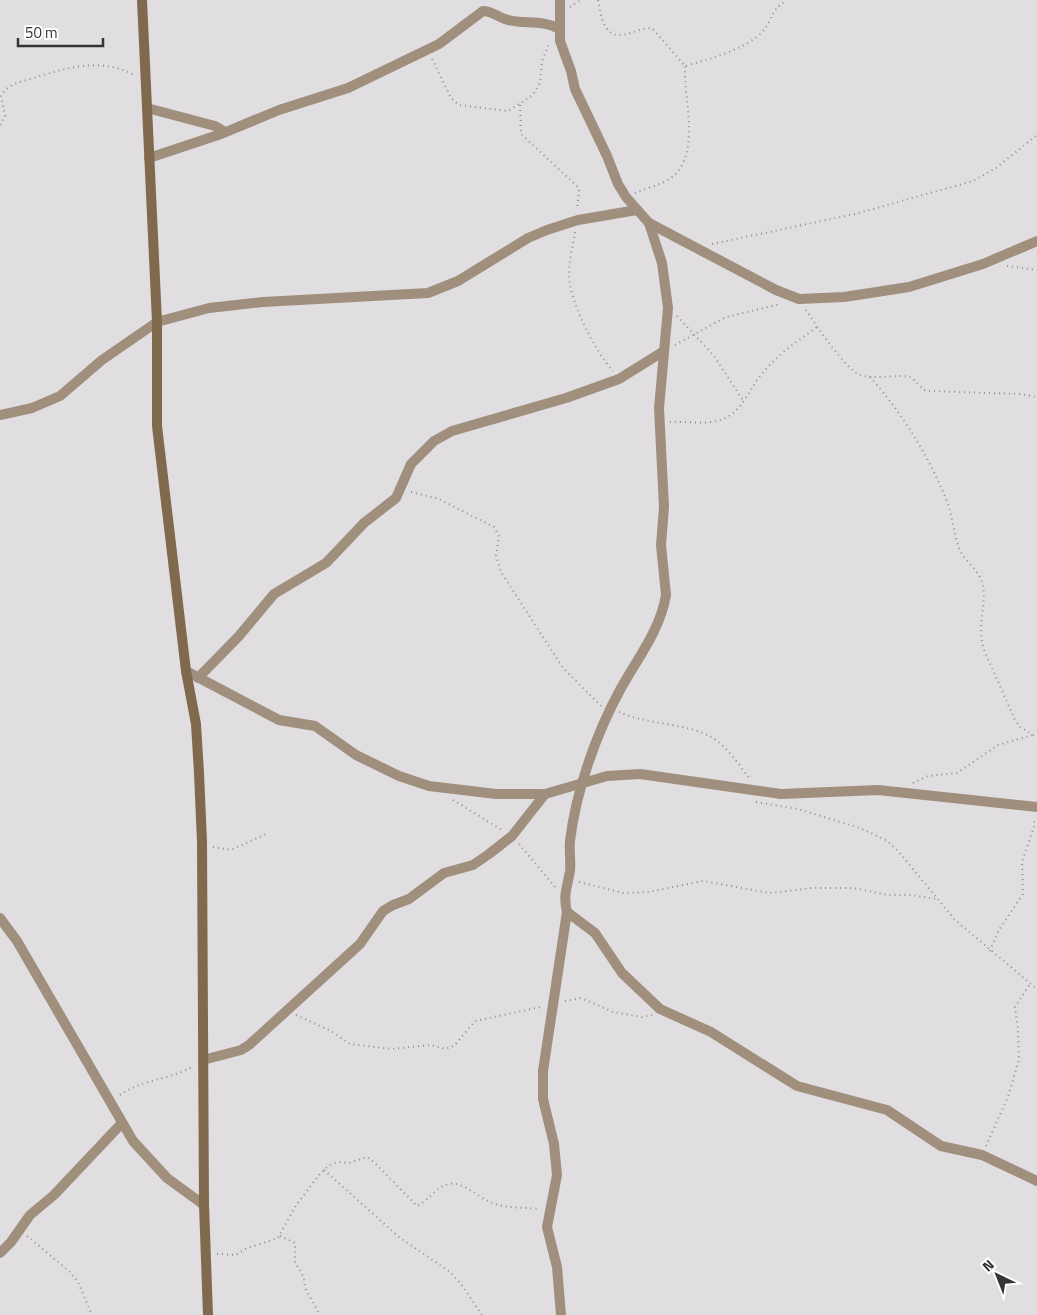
<svg xmlns="http://www.w3.org/2000/svg" width="1037" height="1315" viewBox="0 0 1037 1315" font-family="'Titillium Web',sans-serif">
<style>
.lines{fill:none;stroke-linecap:round;stroke-linejoin:round}
.path{stroke:#908e90;stroke-width:2;stroke-dasharray:1 4;stroke-linecap:butt}
.street{stroke:#a08f7c;stroke-width:10}
.secondary{stroke:#80694d;stroke-width:10}
</style>
<rect width="100%" height="100%" fill="#e1dee1"/>
<g class="lines">
<g class="path">
<path d="M598,0C600,6 600,13 602,19C613,49 632,28 652,28L685,66C707,60 747,49 762,32C775,18 767,13 787,0"/>
<path d="M570,7L581,0"/>
<path d="M432,59L451,98L459,105L508,111L533,95L540,83L542,61L549,44"/>
<path d="M520,105L521,134L578,187L579,191L577,210"/>
<path d="M0,125L5,116L1,96C8,83 21,82 34,78C68,67 103,57 136,76"/>
<path d="M635,193C646,188 661,185 671,178C702,155 683,97 685,66"/>
<path d="M575,232C573,246 569,260 569,274C569,301 595,351 613,371"/>
<path d="M712,244L855,214L973,181L996,168L1037,135"/>
<path d="M1007,266L1037,270"/>
<path d="M806,310C815,324 846,370 860,375C875,380 895,374 911,377L924,390L929,391L1020,394L1037,397"/>
<path d="M677,316L714,356L744,402"/>
<path d="M675,345L726,317L781,304"/>
<path d="M870,377C903,414 932,461 949,507C953,520 954,535 959,548C963,560 978,569 982,582C988,604 976,624 984,650L1015,720L1020,727L1037,737"/>
<path d="M670,422C685,421 705,425 720,420C744,413 750,385 766,369C781,352 799,340 817,327"/>
<path d="M411,492L439,499L494,527L499,536L496,555L501,572L563,668L601,706"/>
<path d="M619,712C647,725 689,723 713,738C728,748 739,765 750,779"/>
<path d="M913,783L928,776L957,773L998,745L1033,735"/>
<path d="M453,800L502,830"/>
<path d="M756,802L798,809L860,828L886,840L898,851L955,920L1037,989"/>
<path d="M519,844L556,888"/>
<path d="M213,847L231,850L266,834"/>
<path d="M579,882L623,893L649,892L703,881L770,893L812,888H853L888,895H912L936,899"/>
<path d="M990,951L999,930L1023,894L1022,862L1034,827V818"/>
<path d="M565,1001L581,998L613,1012L642,1017L652,1015"/>
<path d="M296,1015L331,1031L350,1044L392,1049L431,1045L445,1049L454,1046L475,1021L541,1007"/>
<path d="M120,1095C142,1079 170,1080 194,1066"/>
<path d="M986,1146L1008,1097L1019,1060L1018,1030L1015,1007L1030,984"/>
<path d="M324,1170L399,1237L450,1272L461,1284L482,1315"/>
<path d="M27,1236L70,1272L78,1282L92,1315"/>
<path d="M280,1236L295,1243V1262L303,1276L306,1290L320,1315"/>
<path d="M217,1254L236,1255L245,1249L278,1238L295,1207L319,1175L328,1166L337,1162L349,1163L367,1157L375,1163L417,1206C429,1201 436,1186 449,1184C462,1181 477,1196 488,1201C504,1209 521,1207 538,1209"/>
</g>
<g class="street">
<path d="M560,0V41L571,71L575,89L607,156L618,184L626,197L649,223L662,263L668,308L659,408L664,507L661,545L666,595C660,631 637,659 620,690C596,734 576,791 570,841C569,851 571,861 570,871C567,888 563,895 567,912L543,1071V1099L554,1144L557,1175L547,1227L557,1267L561,1315"/>
<path d="M147,108L215,126L225,132"/>
<path d="M149,158L221,134L279,110L348,88L439,44L483,11C492,11 496,16 505,19C522,25 542,19 559,29"/>
<path d="M649,223L776,290L799,299L844,297L909,287L983,264L1037,241"/>
<path d="M0,415L32,408L60,396L102,360L157,322L209,308L263,302L428,293L458,281L528,238L547,230L578,220L637,210"/>
<path d="M186,671L279,720L315,726L356,755L399,776L429,786L496,794H545L607,776L640,774L781,794L878,790L1037,807"/>
<path d="M198,678L239,636L274,594L326,563L364,523L396,498L411,464L434,441L452,431L566,398L619,379L664,351"/>
<path d="M567,912L595,933L622,973L660,1009L711,1032L797,1086L887,1110L941,1146L982,1155L1037,1181"/>
<path d="M0,918L17,941L133,1141L167,1178L204,1205"/>
<path d="M203,1060L241,1050L249,1045L360,944L383,911L393,905L409,899L444,873L473,865L489,854L512,836L545,794"/>
<path d="M0,1253L11,1242L30,1215L54,1195L122,1123"/>
</g>
<path class="secondary" d="M142,0L157,322V426L186,671L196,724L199,773L202,842L204,1205L208,1315"/>
</g>
<g transform="translate(997 1275) rotate(317)" stroke="#ffffff" stroke-width="4" paint-order="stroke">
<path d="M0-4L9 19L0 12L-9 19Z" fill="#353435"/>
<text y="-8" font-size="14" font-weight="bold" text-anchor="middle" fill="#353435">N</text>
</g>
<path d="M18 38v8h85v-8" fill="none" stroke="#353435" stroke-width="2.5"/>
<text x="25" y="38" font-size="15" fill="#353435" stroke="#ffffff" stroke-width="4" paint-order="stroke">50 m</text>
</svg>
